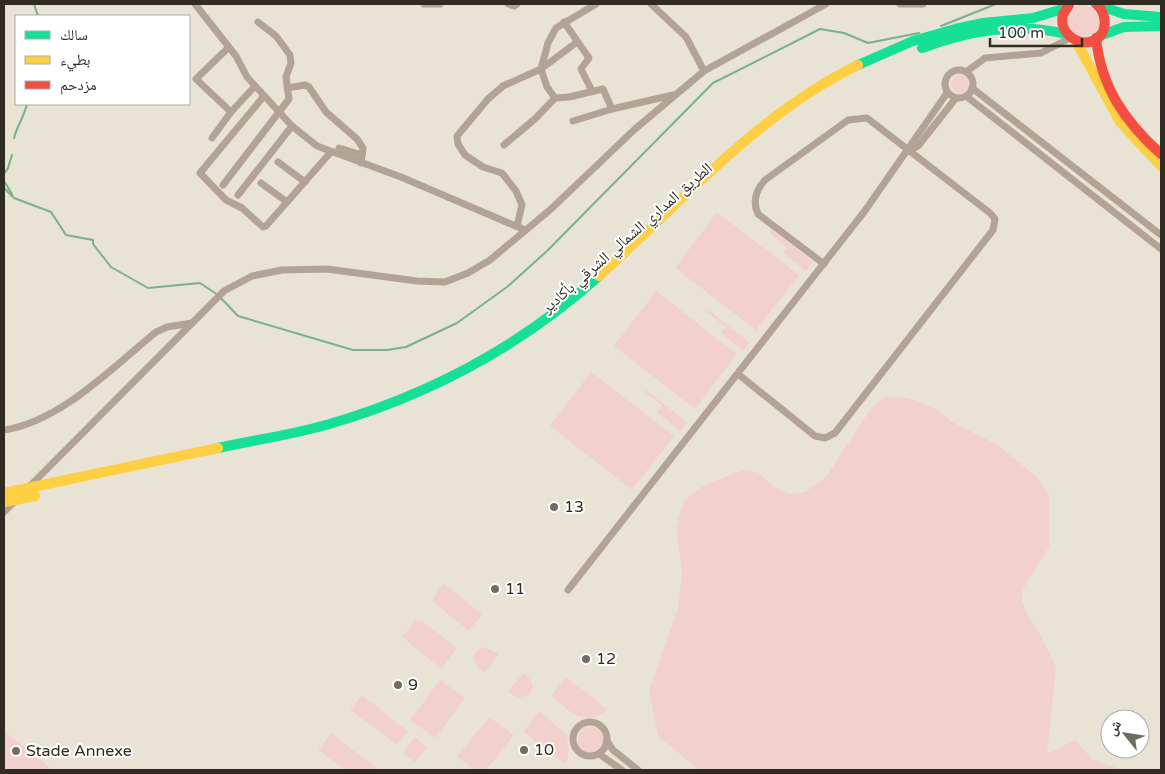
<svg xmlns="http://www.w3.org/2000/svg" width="1165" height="774" viewBox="0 0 1165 774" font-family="'Varela Round','Noto Naskh Arabic',sans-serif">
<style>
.green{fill:#f2d1cc}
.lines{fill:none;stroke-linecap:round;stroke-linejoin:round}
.stream{stroke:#76b389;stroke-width:2}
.street{stroke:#b3a296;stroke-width:7}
.fast{stroke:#16e098;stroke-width:10}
.slow{stroke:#ffcf43;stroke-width:10}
.jam{stroke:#f24e42;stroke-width:10}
.poi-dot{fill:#716c62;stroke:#fff;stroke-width:2}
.labels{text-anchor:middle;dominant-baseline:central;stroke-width:4;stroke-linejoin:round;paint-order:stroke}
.street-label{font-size:16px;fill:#302c23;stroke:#fff}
.poi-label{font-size:16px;fill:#302c23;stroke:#fff;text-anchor:start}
</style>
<rect width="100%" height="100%" fill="#e9e3d6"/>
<g class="green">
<path d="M1081,4C1096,5 1108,27 1091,35C1087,37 1082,37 1079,37L1065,24L1073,6Z"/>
<circle cx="960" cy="84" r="9"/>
<path d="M717,212L799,275L756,330L675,268Z"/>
<path d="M772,230L813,262L806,271L783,253L787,247L770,233Z"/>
<path d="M656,291L737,354L695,409L614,346Z"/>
<path d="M709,310L750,343L743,351L721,333L726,327L707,312Z"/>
<path d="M591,372L674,436L632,490L550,426Z"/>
<path d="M646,390L687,422L680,431L657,412L662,406L645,392Z"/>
<path d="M884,397L908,398L934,408L954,423L996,444L1035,475L1049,494V547L1023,589L1022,600L1026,612L1039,632L1056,667L1047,754L1075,740L1093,760L1123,770H699L658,736L649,691L678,608L682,572L676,527L684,501L704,485L743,470L759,473L773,486L789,494L805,492L826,477L872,407Z"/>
<path d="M444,584L482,614L469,631L433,602L434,596Z"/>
<path d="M421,620L457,648L441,669L402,637L415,621Z"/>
<path d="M484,647L499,654L484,673C474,665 468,652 484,647Z"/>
<path d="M523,673C531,679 537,686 529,695L518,698L508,692Z"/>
<path d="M566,677L608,710C583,728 571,712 551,696Z"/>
<path d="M440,680L465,698L435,738L410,720Z"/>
<path d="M362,695L408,731L397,745L350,710Z"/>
<path d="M539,711L567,735L569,751L566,765L523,732Z"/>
<path d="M489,717L514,735L486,770H475L457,757Z"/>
<circle cx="591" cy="740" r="13"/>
<path d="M4,731L53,770H4Z"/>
<path d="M331,733L379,770H345L318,750Z"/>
<path d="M415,737L427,747L415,762L403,753Z"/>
</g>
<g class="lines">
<g class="stream">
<path d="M34,4L38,16"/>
<path d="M941,26L996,4"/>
<path d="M14,138C17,126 24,117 27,104"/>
<path d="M4,174L8,168L12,155"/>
<path d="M4,181L12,194"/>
<path d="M4,188L14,198L51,212L66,235L93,240V244L111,267L148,288L200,283L218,295L238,316L353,350H387L406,347L457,323L507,287L547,251L713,83L820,29L844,33L868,43L919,33"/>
</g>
<g class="street">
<path d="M195,4L236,56L247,77L292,126L317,146L401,177L525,230"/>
<path d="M424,4H440"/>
<path d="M508,4L514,6L517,4"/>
<path d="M651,4L686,37L704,71"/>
<path d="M900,4H923"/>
<path d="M564,22L589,58L581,69L592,91"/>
<path d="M228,48L196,79L231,112"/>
<circle cx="959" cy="84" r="14"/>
<path d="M966,72L985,58L1041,53L1070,38"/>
<path d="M287,88L305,85L309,87L326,112L357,139L363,148L361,163"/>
<path d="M972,88L1161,235"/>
<path d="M264,96L200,173L226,200L242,208L263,227L266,226L330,153"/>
<path d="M966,96L1161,249"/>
<path d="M555,98L569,97L603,89L612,109L673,95"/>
<path d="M573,121L612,109"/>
<path d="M212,138L231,112L255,86"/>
<path d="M504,145L536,118L555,98L547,87L541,69L577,42"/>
<path d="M339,148L362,155"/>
<path d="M909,151L918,146L956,98"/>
<path d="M278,162L305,182"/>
<path d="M261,183L287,202"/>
<path d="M223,185L289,99L286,77L291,63L290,55L276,36L258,22"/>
<path d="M238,195L292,126"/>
<path d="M517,226L522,205L516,191L502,173L483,167L465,155L458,144L457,136L488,99L503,86L541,69L548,43L556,28L596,4"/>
<path d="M738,374L815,436L825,438L835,433L993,230L995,219L990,213L867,118L848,120L765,180C756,190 752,201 758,214L824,264"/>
<path d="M4,430C60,422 113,367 156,332L167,327L192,323"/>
<path d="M31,485L224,291L252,276L282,270L327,269L417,281L445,282L468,273L490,260L551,209L635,129L704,71L826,4"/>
<path d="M4,512L14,502"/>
<path d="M568,590L864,212L947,93"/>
<circle cx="590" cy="739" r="17"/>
<path d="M607,741L613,750L638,770"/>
<path d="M599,754L622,770"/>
</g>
<g class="fast">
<path d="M1100,6L1124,14L1161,17"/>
<path d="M1099,36L1124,27L1161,26"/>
<path d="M922,48C969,31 1016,22 1066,34"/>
<path d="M858,65L913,41L955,29L983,23L1033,18L1066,8"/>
<path d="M218,448C254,440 291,435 326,425C427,396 521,346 599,276"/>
</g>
<g class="slow">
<path d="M1076,41L1120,122L1161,166"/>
<path d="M599,276C681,203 757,114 858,65"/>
<path d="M4,493L218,448"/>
<path d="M4,502L35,496"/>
</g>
<g class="jam">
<path d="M1069,5C1067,8 1064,12 1063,15C1058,32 1078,47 1093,41C1109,34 1107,13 1096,4"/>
<path d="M1096,38C1101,87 1125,122 1161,154"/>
</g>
</g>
<g class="poi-dot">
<circle cx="554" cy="507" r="5"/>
<circle cx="495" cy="589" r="5"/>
<circle cx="586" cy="659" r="5"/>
<circle cx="398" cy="685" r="5"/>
<circle cx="524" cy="750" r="5"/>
<circle cx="16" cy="751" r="5"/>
</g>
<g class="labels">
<g class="street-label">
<text transform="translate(627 238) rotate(-41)">الطريق المداري الشمالي الشرقي بأكادير</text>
</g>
<g class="poi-label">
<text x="564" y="507">13</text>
<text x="505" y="589">11</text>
<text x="596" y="659">12</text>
<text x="408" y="685">9</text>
<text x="534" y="750">10</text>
<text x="26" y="751">Stade Annexe</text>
</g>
</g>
<rect width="1165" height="774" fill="none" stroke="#302c23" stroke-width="10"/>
<rect x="15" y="15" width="175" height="90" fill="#ffffff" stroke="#acaba7"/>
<rect x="25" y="31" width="25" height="8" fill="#16e098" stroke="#acaba7"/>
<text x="60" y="40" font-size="15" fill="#302c23">سالك</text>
<rect x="25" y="56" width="25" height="8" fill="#ffcf43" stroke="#acaba7"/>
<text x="60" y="65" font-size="15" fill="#302c23">بطيء</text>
<rect x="25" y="81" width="25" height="8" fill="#f24e42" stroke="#acaba7"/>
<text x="60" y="90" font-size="15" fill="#302c23">مزدحم</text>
<g transform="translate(1125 734) rotate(300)"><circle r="24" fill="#ffffff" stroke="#acaba7"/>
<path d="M0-4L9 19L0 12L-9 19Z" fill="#716c62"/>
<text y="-8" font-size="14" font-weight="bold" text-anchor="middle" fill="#302c23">ش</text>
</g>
<path d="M990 38v8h92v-8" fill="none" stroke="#302c23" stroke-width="2.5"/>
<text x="998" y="38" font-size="15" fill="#302c23" stroke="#ffffff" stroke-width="4" paint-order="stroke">100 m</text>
</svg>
